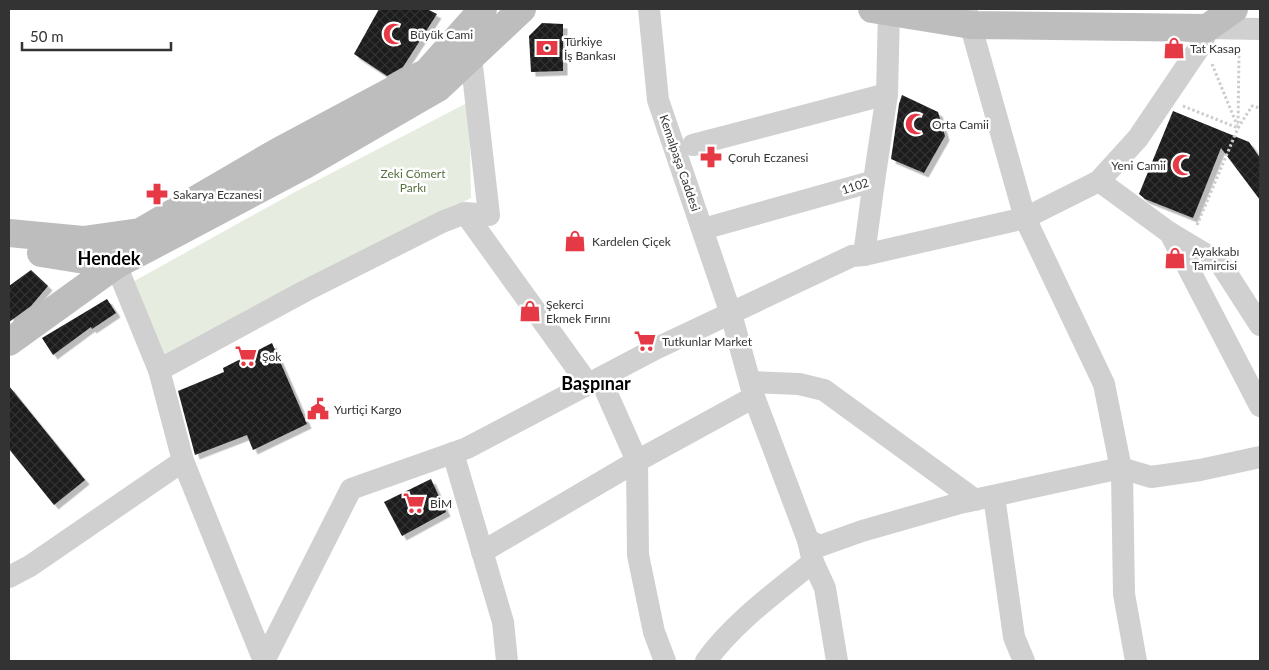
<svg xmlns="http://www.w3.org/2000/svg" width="1269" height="670" viewBox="0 0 1269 670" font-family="Lato,sans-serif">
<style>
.green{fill:#e6ecdf}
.building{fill:url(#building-cross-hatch);filter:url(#shadow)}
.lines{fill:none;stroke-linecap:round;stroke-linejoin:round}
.path{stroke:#cdcdcd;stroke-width:3;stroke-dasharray:2.5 2.5;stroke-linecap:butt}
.street{stroke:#d0d0d0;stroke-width:22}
.secondary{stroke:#bdbdbd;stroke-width:28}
.labels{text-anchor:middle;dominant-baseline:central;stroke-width:5;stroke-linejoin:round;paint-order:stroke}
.poi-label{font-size:12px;fill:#333;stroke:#fff;text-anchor:start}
.street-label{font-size:12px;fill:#333;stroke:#fff}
.park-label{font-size:12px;fill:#56703f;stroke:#fff}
.district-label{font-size:18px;font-weight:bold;fill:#000;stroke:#fff}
</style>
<defs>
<pattern id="building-cross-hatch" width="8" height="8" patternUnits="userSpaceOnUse" patternTransform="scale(1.25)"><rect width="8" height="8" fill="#1a1a1a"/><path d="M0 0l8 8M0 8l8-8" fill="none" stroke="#333"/></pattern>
<filter id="shadow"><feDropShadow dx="4.5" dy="4.5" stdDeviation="0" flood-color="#0004"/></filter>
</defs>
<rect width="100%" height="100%" fill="#fff"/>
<path class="green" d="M469,102L471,198L156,360L129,284L293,193Z"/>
<g class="building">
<path d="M379,9H427L437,14L403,67L387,76L354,54Z"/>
<path d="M542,23L563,24V71L531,72L529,36Z"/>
<path d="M902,95L938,112L945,136L924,173L891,159L899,104Z"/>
<path d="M1173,111L1249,142L1260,158V200L1221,148L1193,218L1145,199L1139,194Z"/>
<path d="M31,270L48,286L31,306L9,322V286Z"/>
<path d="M107,299L116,313L92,329L91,327L53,355L42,338Z"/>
<path d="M272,343L307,424L253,450L247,435L195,455L178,391L224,372L223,368Z"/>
<path d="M9,386L85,480L54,505L9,449Z"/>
<path d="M431,479L446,512L402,536L384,502Z"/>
</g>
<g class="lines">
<g class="path">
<path d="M1212,64L1237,125"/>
<path d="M1183,106L1238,128"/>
<path d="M1238,128L1252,106L1260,108"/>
<path d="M1197,225L1238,128L1239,50"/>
</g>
<g class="street">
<path d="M649,9L658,100L731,314L754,397L808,540L813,562C777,591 732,624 706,661"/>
<path d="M966,9L1025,218L1104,384L1122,474L1124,594L1136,661"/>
<path d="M693,145L887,94"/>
<path d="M1099,181L1170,233L1220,263L1260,325"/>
<path d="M465,213L588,384"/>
<path d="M703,229L874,181L887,94L889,12"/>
<path d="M1170,233L1260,406"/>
<path d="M864,255L874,181"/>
<path d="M159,370L305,291L442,222L465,213L489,215L471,57"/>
<path d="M600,378L637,461L638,555L654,632L665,661"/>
<path d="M750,382L799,384L824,390L975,500"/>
<path d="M453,453L503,622L507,661"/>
<path d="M183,461L264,661"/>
<path d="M994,496L1014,637L1024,661"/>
<path d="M808,540L820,546L862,531L960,503L1121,468L1151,477L1200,470L1260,457"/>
<path d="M482,552L637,461L754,397"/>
<path d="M813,562L825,588L837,661"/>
<path d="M9,577L30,566L183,461L159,370L116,265"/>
<path d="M264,661L351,489L467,448L657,348L852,256L864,255L1025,218L1099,181L1138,138L1203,42L1207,28L1260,29"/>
</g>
<g class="secondary">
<path d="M872,9L971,25L1207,28L1234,9"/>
<path d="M9,233L83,240L140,232L279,151L427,72L483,9"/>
<path d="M41,253L116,265"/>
<path d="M9,342L116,265L305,165L438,88L522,9"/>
</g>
</g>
<defs>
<g id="mosque-bare" transform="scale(1.725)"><path d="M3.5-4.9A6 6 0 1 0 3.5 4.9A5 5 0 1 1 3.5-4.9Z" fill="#e63946" stroke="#fff" stroke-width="2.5" paint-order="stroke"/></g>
<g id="bank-bare" transform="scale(1.725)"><path d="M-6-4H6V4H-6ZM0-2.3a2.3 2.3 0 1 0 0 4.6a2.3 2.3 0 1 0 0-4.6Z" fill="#e63946" stroke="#fff" stroke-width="2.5" paint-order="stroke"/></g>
<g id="shop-bare" transform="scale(1.725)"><path d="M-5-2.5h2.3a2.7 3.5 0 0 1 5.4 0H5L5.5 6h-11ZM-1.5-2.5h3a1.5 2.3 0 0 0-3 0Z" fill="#e63946" stroke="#fff" stroke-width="2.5" paint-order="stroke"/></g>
<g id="pharmacy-bare" transform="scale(1.725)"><path d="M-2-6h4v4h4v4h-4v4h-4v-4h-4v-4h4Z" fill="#e63946" stroke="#fff" stroke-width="2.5" paint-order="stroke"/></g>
<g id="supermarket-bare" transform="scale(1.725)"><path d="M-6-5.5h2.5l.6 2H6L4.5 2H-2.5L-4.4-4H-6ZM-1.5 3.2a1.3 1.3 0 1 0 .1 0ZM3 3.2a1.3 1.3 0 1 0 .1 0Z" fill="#e63946" stroke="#fff" stroke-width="2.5" paint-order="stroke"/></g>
<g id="civic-bare" transform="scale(1.725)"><path d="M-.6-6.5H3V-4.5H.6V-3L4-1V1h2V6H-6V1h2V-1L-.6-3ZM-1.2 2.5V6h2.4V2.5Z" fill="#e63946" stroke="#fff" stroke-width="2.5" paint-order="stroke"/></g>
</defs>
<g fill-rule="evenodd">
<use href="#mosque-bare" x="394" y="34"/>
<use href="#bank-bare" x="547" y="48"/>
<use href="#shop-bare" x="1174" y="48"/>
<use href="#mosque-bare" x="916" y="124"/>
<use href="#pharmacy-bare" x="711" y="157"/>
<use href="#mosque-bare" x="1183" y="165"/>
<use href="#pharmacy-bare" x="157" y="194"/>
<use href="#shop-bare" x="575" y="241"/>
<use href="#shop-bare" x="1175" y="258"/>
<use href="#shop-bare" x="530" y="311"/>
<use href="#supermarket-bare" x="645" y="341"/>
<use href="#supermarket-bare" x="246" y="356"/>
<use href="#civic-bare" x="318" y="409"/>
<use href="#supermarket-bare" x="414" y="503"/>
</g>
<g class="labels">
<g class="poi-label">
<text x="410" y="34">Büyük Cami</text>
<text x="564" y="41">Türkiye<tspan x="564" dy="14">İş Bankası</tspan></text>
<text x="1190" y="48">Tat Kasap</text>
<text x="932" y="124">Orta Camii</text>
<text x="728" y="157">Çoruh Eczanesi</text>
<text x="1166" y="165" text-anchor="end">Yeni Camii</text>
<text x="173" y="194">Sakarya Eczanesi</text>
<text x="592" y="241">Kardelen Çiçek</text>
<text x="1192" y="251">Ayakkabı<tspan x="1192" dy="14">Tamircisi</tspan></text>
<text x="546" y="304">Şekerci<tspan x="546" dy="14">Ekmek Fırını</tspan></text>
<text x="662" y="341">Tutkunlar Market</text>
<text x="262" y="356">Şok</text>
<text x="334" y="409">Yurtiçi Kargo</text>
<text x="430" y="503">BİM</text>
</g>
<g class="street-label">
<text transform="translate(680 163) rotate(71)">Kemalpaşa Caddesi</text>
<text transform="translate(855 186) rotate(-18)">1102</text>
</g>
<g class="park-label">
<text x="413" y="173">Zeki Cömert<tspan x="413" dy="14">Parkı</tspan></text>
</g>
<g class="district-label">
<text x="109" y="258">Hendek</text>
<text x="596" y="383">Başpınar</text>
</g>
</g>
<rect width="1269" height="670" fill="none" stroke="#333333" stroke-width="20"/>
<path d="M22 42v8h149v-8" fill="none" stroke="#333333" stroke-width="2.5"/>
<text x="30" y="42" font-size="15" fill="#333333" stroke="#ffffff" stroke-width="4" paint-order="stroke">50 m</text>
</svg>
